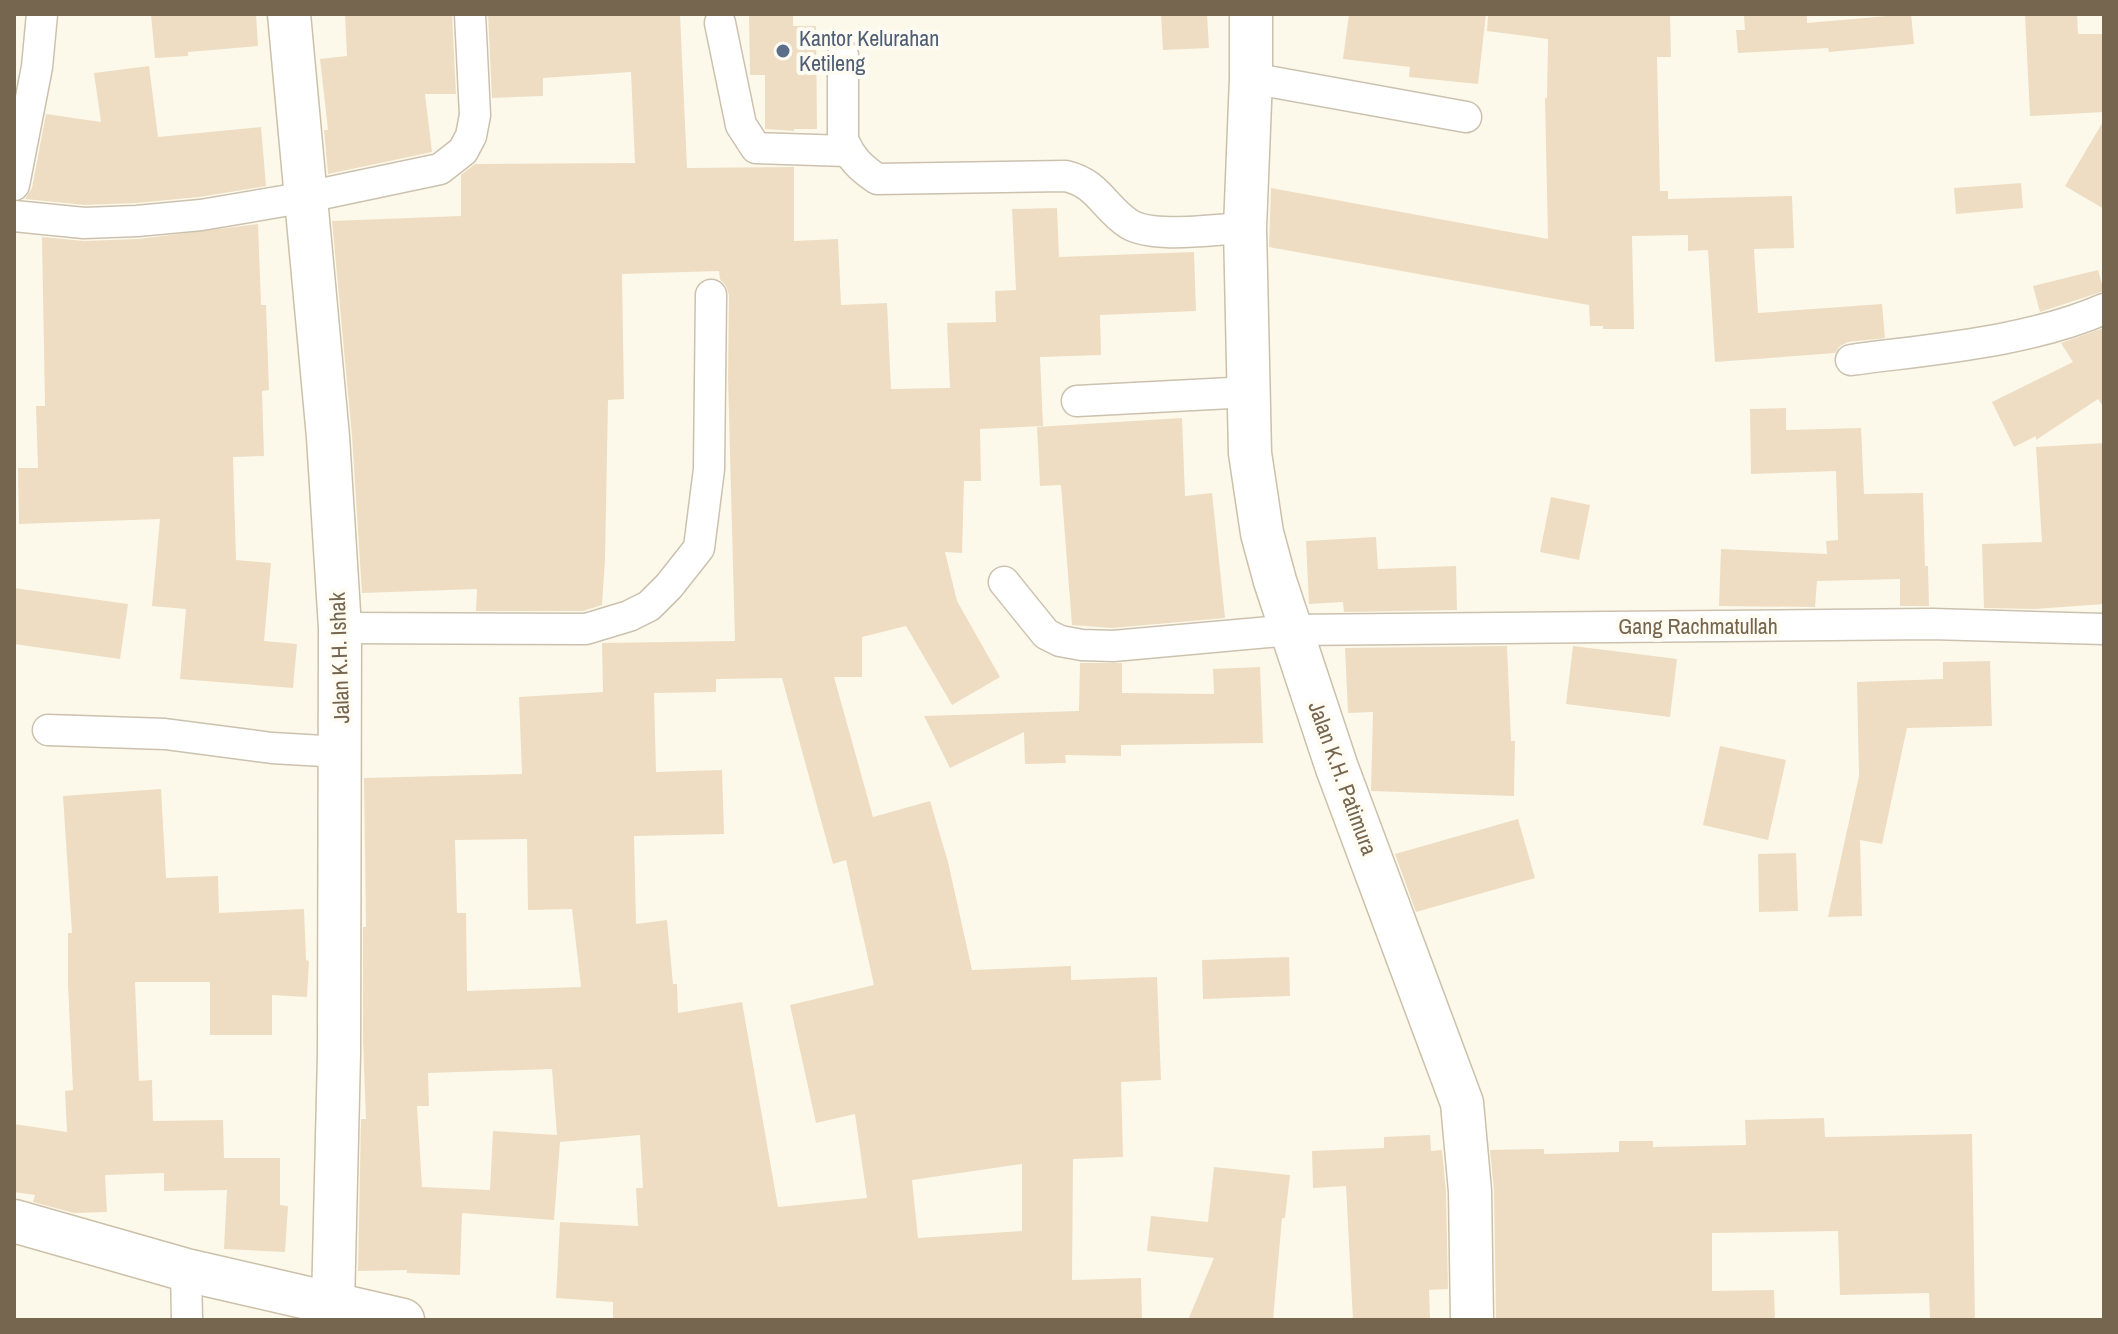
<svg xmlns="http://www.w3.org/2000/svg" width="2118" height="1334" viewBox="0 0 2118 1334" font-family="'Archivo Narrow',sans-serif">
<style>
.building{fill:#eeddc2;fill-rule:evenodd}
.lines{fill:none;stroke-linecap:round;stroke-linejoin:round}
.street-casing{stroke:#ccc1ae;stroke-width:33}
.secondary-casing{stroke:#ccc0a9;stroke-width:45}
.street{stroke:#fff;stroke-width:30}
.secondary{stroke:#fff;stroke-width:42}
.service-dot{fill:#5c6f8a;stroke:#fefcf2;stroke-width:3}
.labels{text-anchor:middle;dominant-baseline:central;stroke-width:8;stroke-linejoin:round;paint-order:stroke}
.service-label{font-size:22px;fill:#4e5e75;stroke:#fefcf2;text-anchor:start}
.street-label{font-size:22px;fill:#76654f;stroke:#fefcf2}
</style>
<rect width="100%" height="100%" fill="#fcf9eb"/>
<g class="building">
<path d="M151,14H256L258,46L188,52V56L155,58Z"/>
<path d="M345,14H452L456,94H425L432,152L328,174L324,130H328L320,59L347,56Z"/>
<path d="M488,14H680L687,168L794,167V241L838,239L841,305L887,303L891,389L950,388L947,323L996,322L995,291L1016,290L1012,209L1057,208L1059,257L1194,252L1196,311L1100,315L1101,355L1040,357L1043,426L980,429L981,481H964L962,553L945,552L957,601L1000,677L952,705L906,626L862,637V677H834L873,817L930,801L948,862L972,970L1071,966V980L1157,977L1161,1080L1121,1082L1123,1157L1073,1159L1072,1280L1141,1278L1142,1320H613V1302L556,1298L560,1222L638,1226L636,1188H643L640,1135L560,1142L554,1220L462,1213L460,1275L407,1273V1270L358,1271L361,1119H366L363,1041V927H366L364,778L522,774L519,697L603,692L602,643L735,641L728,378L729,295L726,286L720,279L719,271L622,274L624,399L608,400L605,560L602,605L583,611H476L477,589L362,593L352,436L332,221L461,216V175L475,164L635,163L631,72L543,78V96L492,98ZM782,678L833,864L846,860L874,985L790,1005L816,1123L855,1114L867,1198L778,1207L742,1002L678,1013L677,984H673L667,920L636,924L634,836L724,834L722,770L656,772L654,693L716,692V679ZM527,839L528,910L572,909L581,987L467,991L466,913H457L455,840ZM552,1069L557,1135L493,1131L490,1190L422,1187L417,1106H429L428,1073ZM1022,1164V1231L918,1238L912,1180Z"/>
<path d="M749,14H793V26H816L817,129H794V131L765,129V75H750Z"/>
<path d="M1161,14H1207L1209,48L1163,50Z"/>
<path d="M1349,14H1486L1478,84L1409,77L1410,67L1343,59Z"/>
<path d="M1488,14H1670L1671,57H1657L1660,191H1668V199L1792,196L1794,248L1754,249L1758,313L1882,304L1885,338L1848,342L1840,346L1835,353L1715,362L1708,250L1688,251V235L1632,236L1634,329H1603V326H1590L1589,305L1269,247L1271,188L1548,239L1545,98H1547L1548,39L1487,31Z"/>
<path d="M1807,14V23L1911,14L1914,44L1829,52L1828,48L1738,53L1736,30H1745L1744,16Z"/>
<path d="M2025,14H2077L2078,34H2104V112L2030,116Z"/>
<path d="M149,66L158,137L261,127L266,186L199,197L136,203L85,205L25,199L32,188L46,114L101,122L94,73Z"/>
<path d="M2104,120V209L2065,186Z"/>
<path d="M2021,183L2023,208L1956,214L1954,188Z"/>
<path d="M258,224L261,305H266L269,390L262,391L264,456L233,457L236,560L271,563L264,641L297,644L293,688L180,679L186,609L152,606L160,519L19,524L18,468H38L36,406H45L42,237L84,241L138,239Z"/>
<path d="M2098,270L2104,291L2040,312L2033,286Z"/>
<path d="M2104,328V408L2098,399L2036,440V436L2014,447L1992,402L2073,362L2061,343Z"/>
<path d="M1786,408V430L1861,428L1864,494L1923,493L1925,566H1928L1929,606H1900V579L1817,581L1815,607L1719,606L1721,549L1827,554L1826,541L1838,540L1836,471L1751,474L1750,409Z"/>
<path d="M1182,418L1185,496L1212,493L1225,618L1112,628L1072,625L1061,485L1040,486L1037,427Z"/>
<path d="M2104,443V604L2035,609L1984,608L1982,544L2042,542L2036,447Z"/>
<path d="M1551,497L1590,505L1579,560L1540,552Z"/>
<path d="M1376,537L1378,569L1456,566L1457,610L1344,612L1343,602L1309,604L1306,541Z"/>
<path d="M14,588L128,604L120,659L14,644Z"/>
<path d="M1507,646L1511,741H1515L1514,796L1371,791L1373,712L1348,713L1345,648Z"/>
<path d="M1573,646L1677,659L1670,717L1566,704Z"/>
<path d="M1990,661L1992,726L1907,728L1882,844L1860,840L1862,916L1828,917L1859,776L1857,682L1943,679V662Z"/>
<path d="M1080,663H1122V693L1214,694L1213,669L1260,667L1263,743L1121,745V756L1065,755L1066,763L1025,764L1024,732L950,768L924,716L1079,711Z"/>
<path d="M1720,746L1786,760L1768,840L1703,825Z"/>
<path d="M161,789L166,878L218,876L219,913L304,909L306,960L309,961L307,997L272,995V1035H210V982H135L139,1081L152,1080L153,1121L223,1120L224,1158H280V1205L288,1206L285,1252L224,1249L227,1190L164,1191V1173L105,1175L107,1212L74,1213L33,1202L35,1195L14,1192V1124L67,1132L65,1091L73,1090L68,985V933H72L63,796Z"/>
<path d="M1518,819L1535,878L1416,912L1395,854Z"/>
<path d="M1796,853L1798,911L1759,912L1758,854Z"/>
<path d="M1289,957L1290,996L1203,999L1202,960Z"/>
<path d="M1824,1118L1825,1137L1972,1134L1975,1320H1930L1929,1293L1840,1295L1838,1231L1712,1233V1291L1774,1290L1775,1320H1496L1494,1191L1490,1150L1544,1149V1154L1619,1152V1141H1653V1147L1746,1145L1745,1120Z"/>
<path d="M1430,1135L1431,1151L1442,1150L1446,1192L1448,1289L1429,1290L1430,1320H1353L1346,1186L1313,1188L1312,1151L1384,1148V1137Z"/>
<path d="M1214,1167L1290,1175L1285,1218H1282L1273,1320H1188L1214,1258L1147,1251L1151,1216L1208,1222Z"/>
</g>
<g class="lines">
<g class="street-casing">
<g id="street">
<path d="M720,23L741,125L756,148L847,151"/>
<path d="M843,55V139C850,158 861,168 877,179L1066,176C1099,184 1103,207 1129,224C1153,239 1216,229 1245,228"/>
<path d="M1251,78L1466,117"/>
<path d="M14,185L37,67L42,14"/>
<path d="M14,216L84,223L137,221L201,215L307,197L440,169L463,151L471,136L475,115L470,14"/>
<path d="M1851,360C1933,349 2028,342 2104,309"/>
<path d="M1077,401L1250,392"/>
<path d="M1004,582L1046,634L1060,641L1082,645L1113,646L1292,630L1932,624L2104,629"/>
<path d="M340,628L586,629L629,616L649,606L669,586L699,548L709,469L711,295"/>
<path d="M48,730L165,734L272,748L341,752"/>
<path d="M186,1270L187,1320"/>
</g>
</g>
<g class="secondary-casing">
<g id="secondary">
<path d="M289,14L328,437L340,628L339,1054L333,1304"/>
<path d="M1251,14V78L1245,228L1250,453L1262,533L1275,581L1337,768L1462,1103L1470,1191L1472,1320"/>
<path d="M14,1221L186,1270L403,1320"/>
</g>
</g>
<use href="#street" class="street"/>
<use href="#secondary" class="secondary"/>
</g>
<circle class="service-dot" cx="783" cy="51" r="8"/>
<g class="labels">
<g class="service-label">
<text x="799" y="38">Kantor Kelurahan<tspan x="799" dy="25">Ketileng</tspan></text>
</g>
<g class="street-label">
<text x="1698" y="626">Gang Rachmatullah</text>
<text transform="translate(339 658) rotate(-92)">Jalan K.H. Ishak</text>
<text transform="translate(1343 778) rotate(70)">Jalan K.H. Patimura</text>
</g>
</g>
<rect width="2118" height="1334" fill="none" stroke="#76654f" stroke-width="32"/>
</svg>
